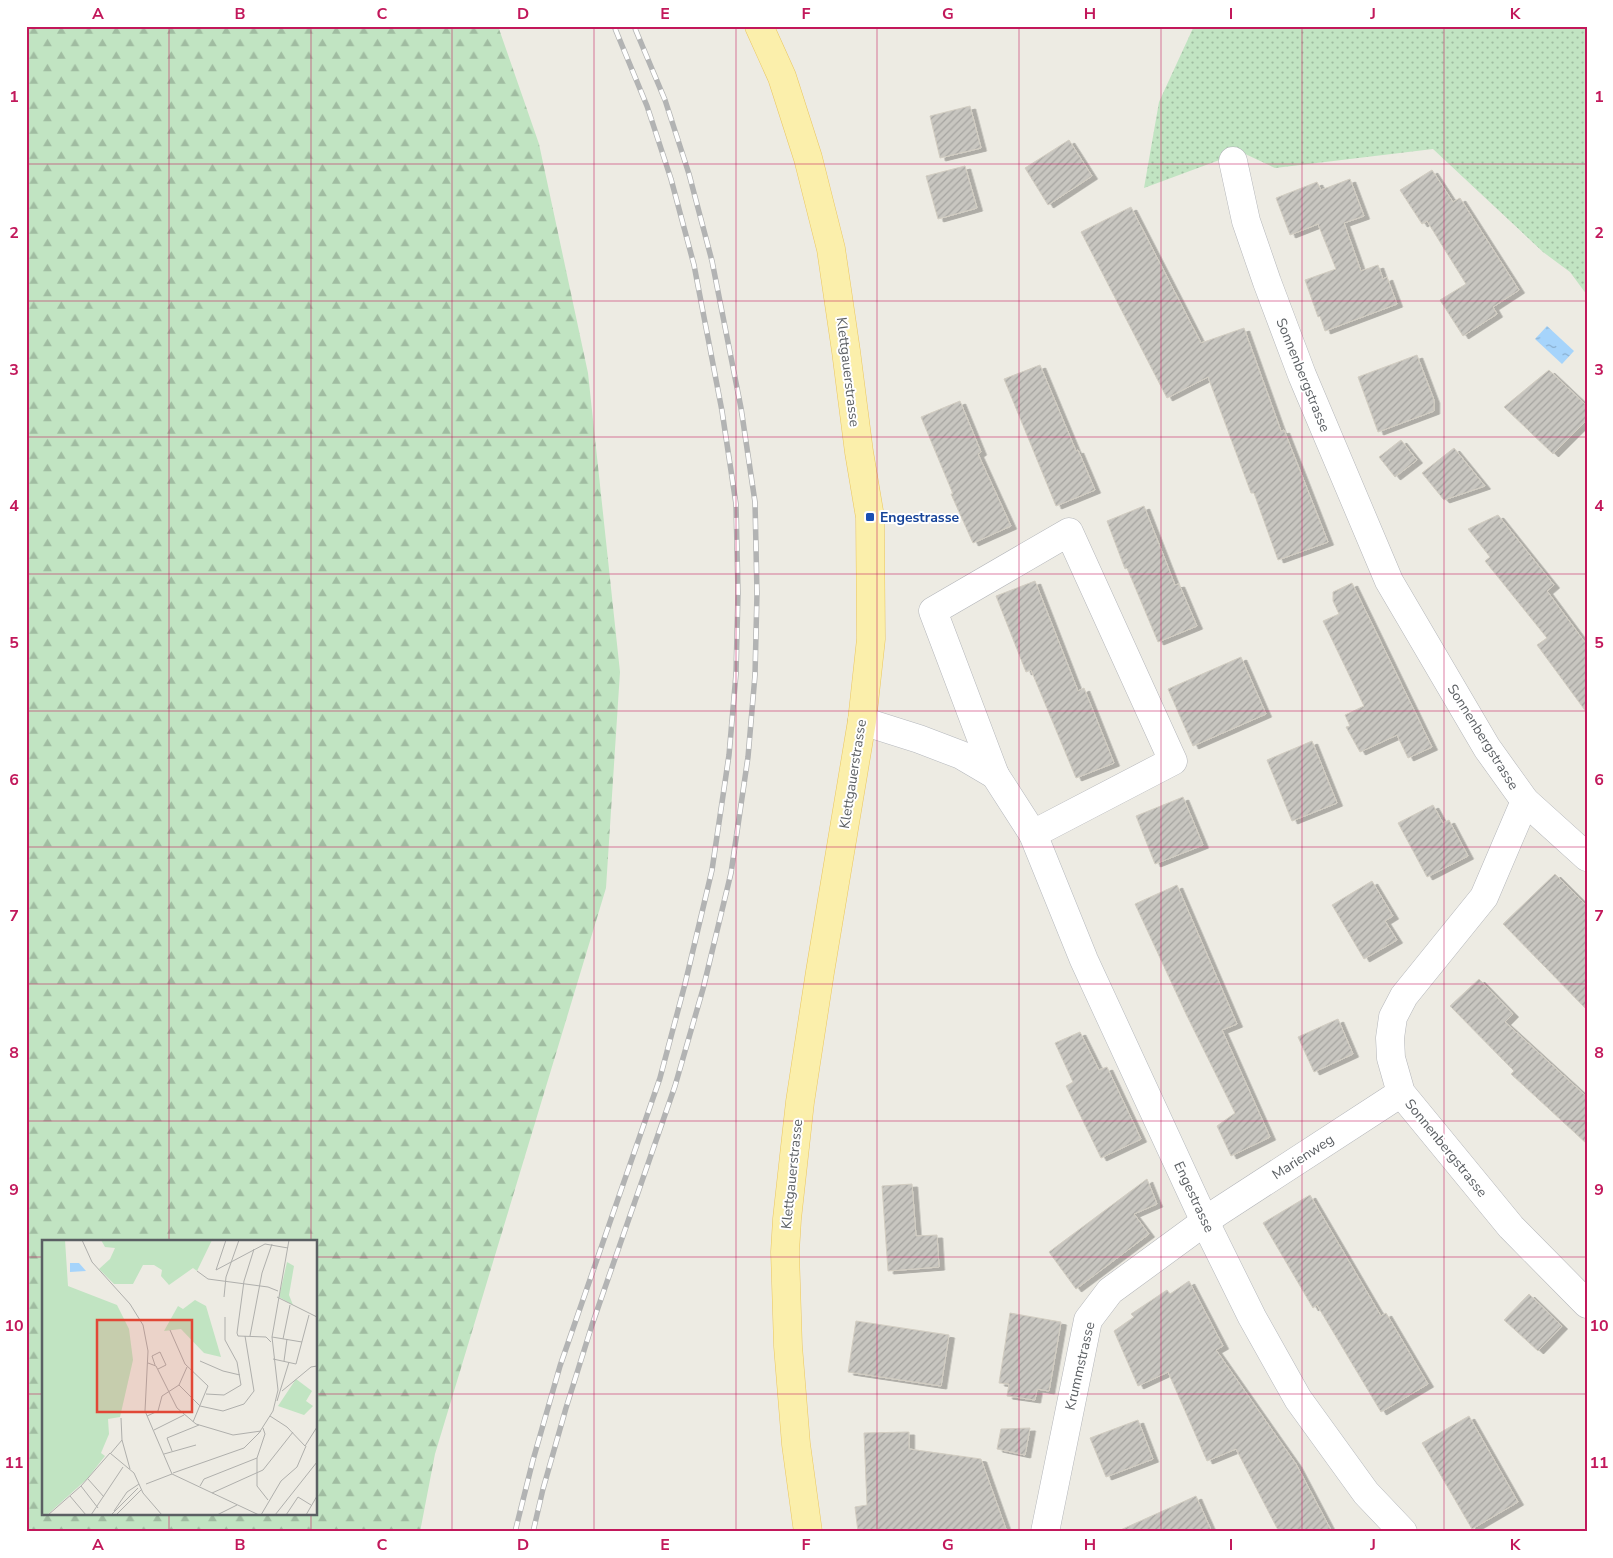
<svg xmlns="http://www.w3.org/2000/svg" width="1613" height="1558" viewBox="0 0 1613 1558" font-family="'Nunito Sans',sans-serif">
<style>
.forest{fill:url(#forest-firs);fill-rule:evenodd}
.park{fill:url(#park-dots)}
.water{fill:url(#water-ripples)}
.building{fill:url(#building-hatch);stroke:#d2cdc2;filter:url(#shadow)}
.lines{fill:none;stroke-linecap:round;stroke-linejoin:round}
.street-casing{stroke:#b4b6ba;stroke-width:29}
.secondary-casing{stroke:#b5b8bd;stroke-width:29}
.primary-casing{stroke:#eac65f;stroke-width:29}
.street{stroke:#fff;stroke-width:28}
.secondary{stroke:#fff;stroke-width:28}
.primary{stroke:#fbefab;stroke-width:28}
.rail-casing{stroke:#b2b3b3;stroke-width:5.5}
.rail{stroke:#fff;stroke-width:4;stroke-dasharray:11;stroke-linecap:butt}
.grid{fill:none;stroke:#c2185b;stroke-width:1;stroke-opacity:0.55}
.transit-dot{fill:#1a4fb4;stroke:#fff;stroke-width:2}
.labels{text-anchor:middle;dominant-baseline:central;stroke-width:4;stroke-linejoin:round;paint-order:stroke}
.street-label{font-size:14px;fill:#5b5f63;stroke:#fff}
.transit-label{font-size:14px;font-weight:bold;fill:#164399;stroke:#fff;text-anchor:start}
.inset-road{fill:none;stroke:#afafac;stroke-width:1}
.view{fill:#e14736;fill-opacity:0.15;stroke:#e14736;stroke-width:2.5}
.inset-edge{fill:none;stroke:#5b5f63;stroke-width:2.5}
.neatline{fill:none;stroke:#c2185b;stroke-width:2}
.grid-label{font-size:16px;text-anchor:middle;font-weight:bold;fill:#c2185b}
</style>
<defs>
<pattern id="forest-firs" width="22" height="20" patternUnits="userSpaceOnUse" patternTransform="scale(1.25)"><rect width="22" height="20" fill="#c1e4c2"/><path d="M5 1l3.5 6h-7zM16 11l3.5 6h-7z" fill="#a0bca1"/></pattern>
<pattern id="park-dots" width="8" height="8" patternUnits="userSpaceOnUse" patternTransform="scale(1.25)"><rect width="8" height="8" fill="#c1e4c2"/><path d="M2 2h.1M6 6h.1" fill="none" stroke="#a0bca1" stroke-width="1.8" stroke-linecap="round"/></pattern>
<pattern id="water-ripples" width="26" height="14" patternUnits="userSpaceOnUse" patternTransform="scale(1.25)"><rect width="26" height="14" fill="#a6d4fb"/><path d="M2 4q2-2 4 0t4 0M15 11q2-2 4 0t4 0" fill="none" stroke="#8aafcf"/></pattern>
<pattern id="building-hatch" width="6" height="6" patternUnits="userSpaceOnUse" patternTransform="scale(1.25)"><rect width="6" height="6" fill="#c8c6c0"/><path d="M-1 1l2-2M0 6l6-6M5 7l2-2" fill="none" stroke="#a5a4a0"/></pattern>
<filter id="shadow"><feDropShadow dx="5.5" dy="3" stdDeviation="0" flood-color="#0004"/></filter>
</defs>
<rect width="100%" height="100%" fill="#edebe3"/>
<path class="forest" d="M26,26H498L539,144L588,373L620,672L606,888L435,1454L420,1532H26ZM44,1242H316V1514H44Z"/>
<path class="park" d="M1194,26H1587V295L1570,272L1543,252L1433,149L1275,168L1241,152L1144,188L1159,102Z"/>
<path class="water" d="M1547,326L1574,351L1562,364L1535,339Z"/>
<g class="building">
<path d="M970,106L981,148L940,158L930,116Z"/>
<path d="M1069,140L1092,176L1048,205L1025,168Z"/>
<path d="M965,166L977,208L938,219L926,176Z"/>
<path d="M1432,170L1453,202L1460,198L1519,290L1493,307L1497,314L1463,336L1440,300L1466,284L1427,221L1422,224L1400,190Z"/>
<path d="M1350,179L1364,216L1344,223L1361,271L1378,265L1383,279L1387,277L1397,304L1325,331L1320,316L1318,317L1305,280L1336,269L1318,224L1290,235L1276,198L1317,182L1321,190Z"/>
<path d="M1131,207L1201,343L1244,328L1281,431L1284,430L1328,542L1278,560L1254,493H1251L1208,377L1167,398L1081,232Z"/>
<path d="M1417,355L1434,400V411L1378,432L1358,377Z"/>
<path d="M1040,365L1076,451L1078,450L1095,490L1056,506L1004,379Z"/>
<path d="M1549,370L1587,406V420L1553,454L1504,407Z"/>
<path d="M960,401L981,452L978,454L1011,526L973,543L951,494H953L921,417Z"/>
<path d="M1401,440L1417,460L1395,477L1379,457Z"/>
<path d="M1454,448L1485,486L1444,500L1422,473Z"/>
<path d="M1144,506L1175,585L1179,584L1197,626L1158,642L1127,568L1125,569L1107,521Z"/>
<path d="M1498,515L1554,585L1547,591L1587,645V713L1537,645L1547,638L1485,561L1490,557L1468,529Z"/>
<path d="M1035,581L1078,691L1084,688L1114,763L1076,778L1031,670L1026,672L996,596Z"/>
<path d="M1352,583L1432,747L1408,758L1397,735L1360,752L1346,727L1350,726L1345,715L1364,706L1323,621L1339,614L1333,601V592Z"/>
<path d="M1241,657L1266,714L1193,746L1168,689Z"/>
<path d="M1312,741L1337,803L1292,821L1267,760Z"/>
<path d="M1183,797L1203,845L1155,864L1136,816Z"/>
<path d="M1433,805L1443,823L1449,820L1468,856L1427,877L1398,823Z"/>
<path d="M1555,874L1587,906V1010L1503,924Z"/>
<path d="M1372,881L1393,916L1385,921L1397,940L1364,959L1332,905Z"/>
<path d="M1177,885L1237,1024L1222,1030L1270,1137L1231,1156L1217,1126L1235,1113L1186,1014L1135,904Z"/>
<path d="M1479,979L1513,1014L1505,1022L1587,1097V1144L1511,1074L1514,1071L1450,1006Z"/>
<path d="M1338,1019L1353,1054L1314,1072L1298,1037Z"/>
<path d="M1080,1032L1099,1070L1107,1067L1141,1139L1101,1158L1066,1086L1073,1082L1055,1043Z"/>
<path d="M1147,1179L1157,1204L1134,1214L1149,1234L1076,1289L1049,1252Z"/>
<path d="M912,1184L916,1236L937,1235L939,1267L888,1271L882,1186Z"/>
<path d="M1310,1195L1381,1316L1386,1313L1428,1384L1381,1412L1317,1305L1313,1308L1263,1223Z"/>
<path d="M1189,1281L1223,1346L1216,1350L1296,1464L1332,1532H1279L1236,1449L1207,1461L1168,1372L1138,1386L1114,1331L1134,1317L1131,1314L1167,1290L1170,1294Z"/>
<path d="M1529,1294L1562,1326L1538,1351L1504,1320Z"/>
<path d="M1010,1313L1061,1322L1049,1391L1037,1389L1035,1400L1007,1396L1009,1384L999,1383Z"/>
<path d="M856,1321L949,1335L941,1386L848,1372Z"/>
<path d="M1469,1416L1518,1502L1472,1529L1422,1443Z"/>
<path d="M1138,1420L1153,1459L1106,1477L1090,1438Z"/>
<path d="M1030,1428L1025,1455L997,1449L1001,1429Z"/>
<path d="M909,1432V1449L981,1459L1007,1532H858L855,1507L867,1505L864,1433Z"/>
<path d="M1196,1496L1212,1532H1116Z"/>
</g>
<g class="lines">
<g class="street-casing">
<g id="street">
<path d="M1233,161L1246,221L1267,282L1302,375L1389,581L1487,748L1525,801L1587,857"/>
<path d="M995,775L933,611L1069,532L1173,761L1033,834"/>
<path d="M1525,801L1484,897L1404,996L1393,1017L1390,1038L1391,1058L1401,1093L1511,1227L1587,1304"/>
<path d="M1045,1532L1088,1320L1110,1291L1218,1212L1401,1093"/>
</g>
</g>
<g class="secondary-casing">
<path id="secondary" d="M862,721L919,739L961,755L995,775L1033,834L1084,960L1205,1222L1252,1317L1298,1399L1366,1493L1403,1532"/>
</g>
<g class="primary-casing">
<path id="primary" d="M759,26L782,77L808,158L831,249L846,351L859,452L870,517L871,639L862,721L820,972L800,1102L787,1219L785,1252L788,1346L796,1444L808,1532"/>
</g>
<use href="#street" class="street"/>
<use href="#secondary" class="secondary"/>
<use href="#primary" class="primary"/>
<g class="rail-casing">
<g id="rail">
<path d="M515,1532L533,1460L560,1366L660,1078L685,984L712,870L729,755L736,674L738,593L736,504L722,411L694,265L671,179L647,106L614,26"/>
<path d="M533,1532L543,1489L566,1408L592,1325L675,1086L703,989L731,873L748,757L755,675L757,593L755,502L741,408L712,261L689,174L665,100L634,26"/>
</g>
</g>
<use href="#rail" class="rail"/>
</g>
<path class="grid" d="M169,26V1242M311,26V1242M452,26V1532M594,26V1532M736,26V1532M877,26V1532M1019,26V1532M1161,26V1532M1302,26V1532M1444,26V1532M26,164H1587M26,301H1587M26,437H1587M26,574H1587M26,711H1587M26,847H1587M26,984H1587M26,1121H1587M26,1257H44M316,1257H1587M26,1394H44M316,1394H1587M169,1514V1532M311,1514V1532"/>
<rect class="transit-dot" x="865" y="512" width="10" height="10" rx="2.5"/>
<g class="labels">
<g class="street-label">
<text transform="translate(848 372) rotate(83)">Klettgauerstrasse</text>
<text transform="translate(1303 375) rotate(68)">Sonnenbergstrasse</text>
<text transform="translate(1483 737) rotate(58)">Sonnenbergstrasse</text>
<text transform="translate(853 774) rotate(-81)">Klettgauerstrasse</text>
<text transform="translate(1446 1148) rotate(51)">Sonnenbergstrasse</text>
<text transform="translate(1303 1157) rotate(-33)">Marienweg</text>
<text transform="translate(792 1174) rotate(-84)">Klettgauerstrasse</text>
<text transform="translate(1194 1197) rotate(65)">Engestrasse</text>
<text transform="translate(1080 1366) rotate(-77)">Krummstrasse</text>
</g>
<g class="transit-label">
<text x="880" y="517">Engestrasse</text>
</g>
</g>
<g transform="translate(42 1240)">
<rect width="275" height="275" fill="#edebe3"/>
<path d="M0,0H23L26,46L75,65L87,89L91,120L78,177L66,179L67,194L59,213L63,216L45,239L5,275H0ZM59,0H170L155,31L151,28L127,45L119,36L120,30L112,25H101L91,44H72L57,29L68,19L73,8L63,7ZM245,22L252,26L247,55L251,65L237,57Z" fill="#c1e4c2"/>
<path d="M153,60L164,66L179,117L162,113L139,89L122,91L136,66L141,69Z" fill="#c1e4c2"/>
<path d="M254,139L270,151L264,161L271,166L262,175L236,166Z" fill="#c1e4c2"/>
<path d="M28,23H37L44,31L28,32Z" fill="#a6d4fb"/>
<path class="inset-road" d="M40,0L50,22L88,64L101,85L106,111L103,171L130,234L217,275M184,0L174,30L223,4L246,8M212,9L202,41L195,93L196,96L224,97L229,102M155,31L166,39L226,47L236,51M182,57L184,37L197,0M235,57L275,77M128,90L143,124L166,146L151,182M208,96L220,33L230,4M230,97L260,102M241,99L248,65M231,119L254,124L267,75M158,121L181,131L198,135M242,121L245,99M106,123L114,126L135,168L154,184L191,195L219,191M113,125L110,116L118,112L124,125L116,129M145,127L137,145L158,166L181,171L202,164L212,151L203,96M240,151L269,127L275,126M164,154L182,155L199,145L195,122L183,100V77M235,161L247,122M105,176L116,171L120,156L137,145M228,176L245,187L263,206L275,187M79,178L80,200L88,229M221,188L223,194L215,218V246L226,260M112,190L142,175M130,211L125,198L157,185M69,213L80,200M122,214L154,205M131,233L202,208L217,193L231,171L236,150L230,97L247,0M46,239L62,257M104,244L130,234M39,246L56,268M158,246L162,239L215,218M170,253L221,230L251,192M28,256L44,275M72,271L85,252L97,244M6,275L39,246L68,213L92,233L101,253L120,275M49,275L81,227M69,275L96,248M74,275L99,250M175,275L195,265M219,275L239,241L255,227L264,206M233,275L275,222M244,275L256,257L269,265M264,275L275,256"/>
<path class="view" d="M55,80H150V172H55Z"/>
<rect width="275" height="275" class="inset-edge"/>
</g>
<rect width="1613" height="1558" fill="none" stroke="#ffffff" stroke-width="55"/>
<rect x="28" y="28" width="1558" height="1502" class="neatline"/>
<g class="grid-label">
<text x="98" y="19">A</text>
<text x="240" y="19">B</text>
<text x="382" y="19">C</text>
<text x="523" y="19">D</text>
<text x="665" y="19">E</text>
<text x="806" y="19">F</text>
<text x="948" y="19">G</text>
<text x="1090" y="19">H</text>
<text x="1231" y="19">I</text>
<text x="1373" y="19">J</text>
<text x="1515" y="19">K</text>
<text x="14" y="102">1</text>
<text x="1599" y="102">1</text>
<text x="14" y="238">2</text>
<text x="1599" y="238">2</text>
<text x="14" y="375">3</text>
<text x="1599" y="375">3</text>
<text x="14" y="511">4</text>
<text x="1599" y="511">4</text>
<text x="14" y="648">5</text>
<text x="1599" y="648">5</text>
<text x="14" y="785">6</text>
<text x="1599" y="785">6</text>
<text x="14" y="921">7</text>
<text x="1599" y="921">7</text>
<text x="14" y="1058">8</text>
<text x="1599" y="1058">8</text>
<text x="14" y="1195">9</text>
<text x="1599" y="1195">9</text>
<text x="14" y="1331">10</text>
<text x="1599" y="1331">10</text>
<text x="14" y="1468">11</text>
<text x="1599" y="1468">11</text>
<text x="98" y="1550">A</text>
<text x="240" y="1550">B</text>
<text x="382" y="1550">C</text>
<text x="523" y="1550">D</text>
<text x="665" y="1550">E</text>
<text x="806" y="1550">F</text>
<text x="948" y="1550">G</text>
<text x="1090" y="1550">H</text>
<text x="1231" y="1550">I</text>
<text x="1373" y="1550">J</text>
<text x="1515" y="1550">K</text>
</g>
</svg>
